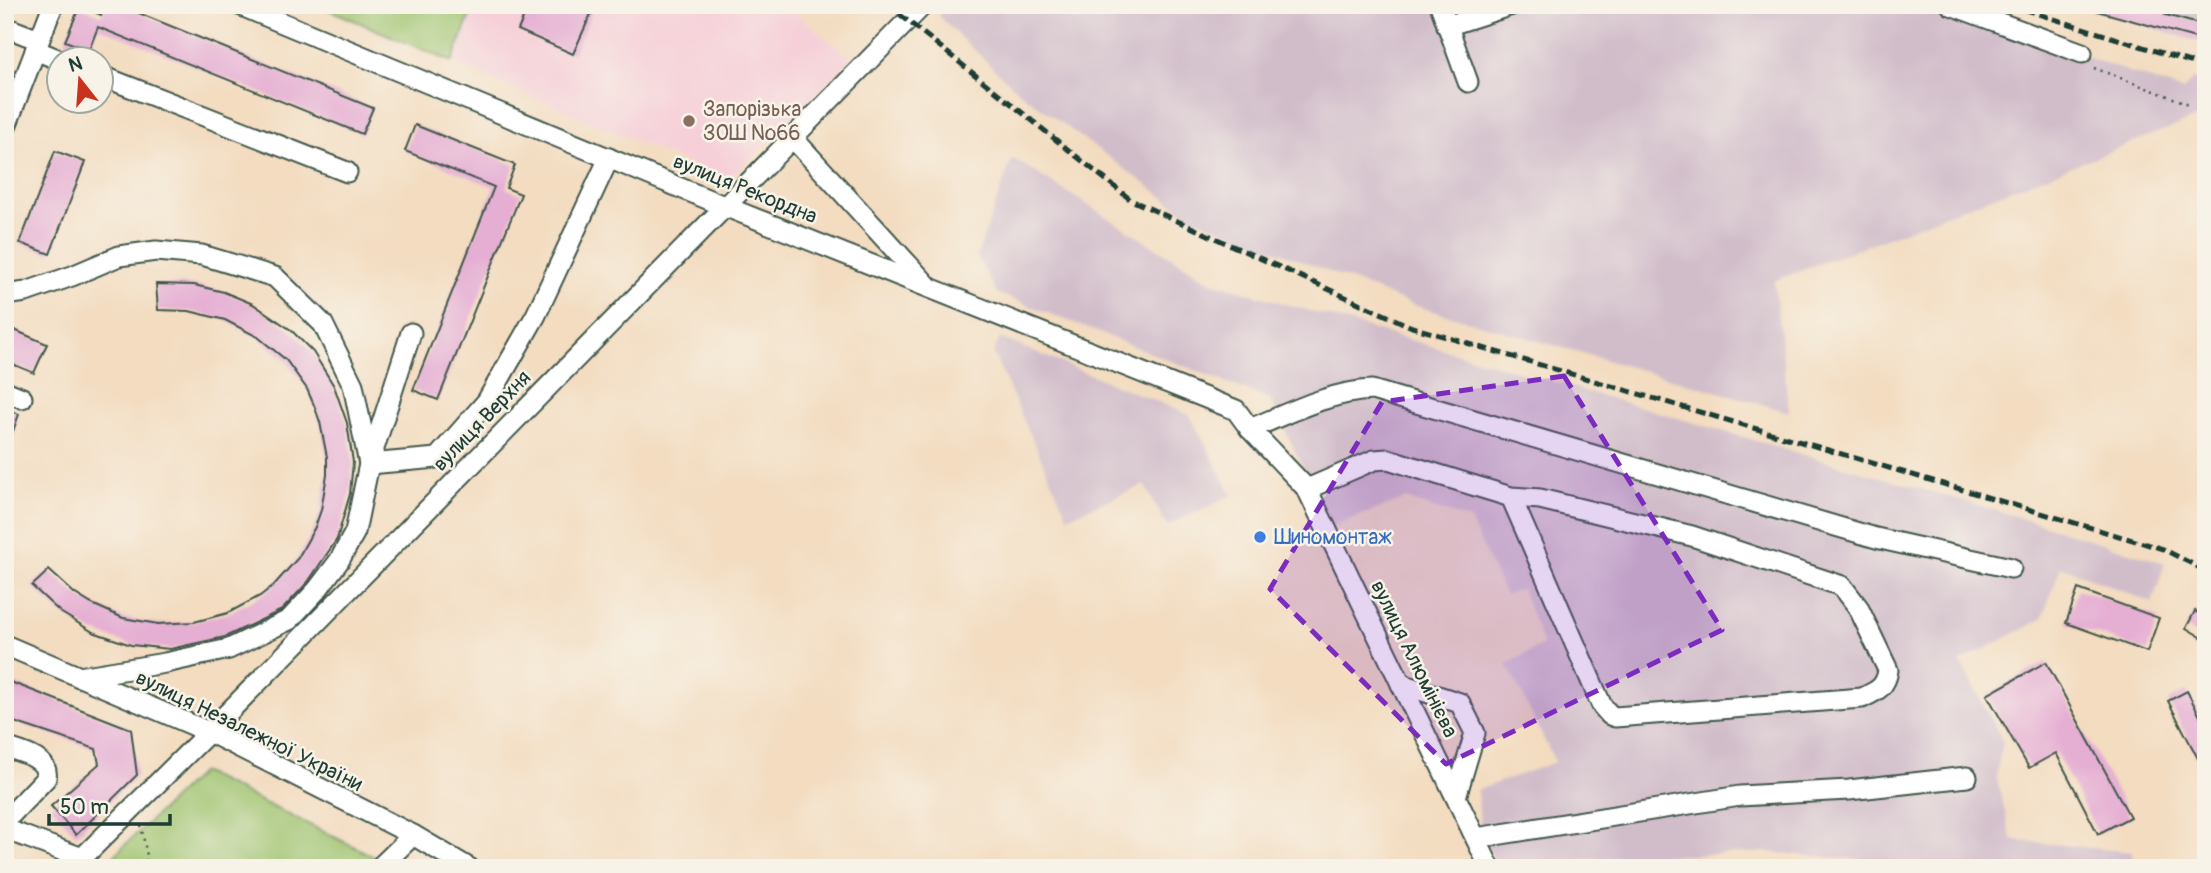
<svg xmlns="http://www.w3.org/2000/svg" width="2211" height="873" viewBox="0 0 2211 873" font-family="Pangolin,sans-serif">
<style>
.built{fill:#f6cfd8}
.industrial{fill:#d1bdca}
.green{fill:#9dc26d;stroke:#5e8050;stroke-width:2}
.building{fill:#e5aed3}
.lines{fill:none;stroke-linecap:round;stroke-linejoin:round}
.minor-casing{stroke:#3f5549;stroke-width:23}
.path{stroke:#3f5549;stroke-width:2.5;stroke-dasharray:2 5;stroke-linecap:butt}
.minor{stroke:#fff;stroke-width:19}
.rail{stroke:#1f3d34;stroke-width:5;stroke-dasharray:10 5;stroke-linecap:butt}
.marked{fill:#7b2cbf;fill-opacity:0.2;stroke:#7b2cbf;stroke-width:5;stroke-dasharray:14 9;stroke-linejoin:round}
.education-dot{fill:#8d6e63;stroke:#f7f3e8;stroke-width:2.5}
.shop-dot{fill:#3f7fe0;stroke:#f7f3e8;stroke-width:2.5}
.labels{text-anchor:middle;dominant-baseline:central;stroke-width:5;stroke-linejoin:round;paint-order:stroke}
.education-label{font-size:21px;fill:#785e54;stroke:#f7f3e8;text-anchor:start}
.street-label{font-size:21px;fill:#1f3d34;stroke:#f7f3e8}
.shop-label{font-size:21px;fill:#366cbe;stroke:#f7f3e8;text-anchor:start}
</style>
<rect width="100%" height="100%" fill="#f7f3e8"/>
<filter id="ink" filterUnits="userSpaceOnUse"><feTurbulence type="fractalNoise" baseFrequency=".0143" numOctaves="2"/><feDisplacementMap in="SourceGraphic" scale="14" xChannelSelector="R" yChannelSelector="G"/><feConvolveMatrix kernelMatrix="1 2 1 2 8 2 1 2 1" color-interpolation-filters="sRGB"/></filter>
<filter id="wash" filterUnits="userSpaceOnUse"><feTurbulence type="fractalNoise" baseFrequency=".00686" numOctaves="4" result="noise"/><feDisplacementMap in="SourceGraphic" scale="28" xChannelSelector="R" yChannelSelector="G"/><feGaussianBlur stdDeviation="1.57" result="paint"/><feColorMatrix in="noise" values="0 0 0 0 0 0 0 0 0 0 0 0 0 0 0 0 0 1.4 0 .05"/><feComposite in="paint" operator="in"/></filter>
<g filter="url(#wash)">
<rect width="100%" height="100%" fill="#f3dcc0"/>
<path class="built" d="M474,5H784L852,58L728,180L452,62Z"/>
<g class="industrial">
<path d="M948,5H1940L2183,91L2192,79L2206,82V121L2196,118L1774,281L1789,412L1419,307L1191,217L1019,92L938,16Z"/>
<path d="M2076,5H2206V44Z"/>
<path d="M1012,158L1211,282L2028,520L2165,563L2152,603L2061,566L2042,619L1960,662L2003,741L1996,776L2012,840L2132,852V868H1956L1768,852L1496,863L1481,833L1477,790L1555,762L1507,664L1543,645L1521,588L1505,595L1470,520L1406,499L1331,526L1271,400L997,293L977,256Z"/>
<path d="M1000,338L1190,415L1232,495L1167,526L1144,485L1068,517L993,353Z"/>
</g>
<g class="green">
<path d="M318,5H474L452,62Z"/>
<path d="M201,772L363,851L393,868H101Z"/>
</g>
<g id="blocks">
<g class="building">
<path d="M105,5H119L373,108L362,134L98,27L89,50L65,41L80,6L101,15Z"/>
<path d="M529,5H595L573,54L518,30Z"/>
<path d="M2090,5H2188L2166,15L2206,26V41L2090,9Z"/>
<path d="M415,125L515,165L506,188L521,194L438,400L413,390L494,187L405,151Z"/>
<path d="M55,151L85,162L50,254L20,243Z"/>
<path d="M156,284L194,285L224,292L253,304L291,330L313,352L334,386L347,423L353,462L350,494L337,539L308,582L282,610L225,637L170,649L131,645L93,632L60,612L32,586L49,570L74,593L90,603L123,618L158,624L194,622L228,613L260,596L274,585L298,558L315,527L321,510L327,475V457L320,422L314,405L307,389L286,360L258,337L225,320L189,311L158,310Z"/>
<path d="M5,326L47,344L34,373L5,361Z"/>
<path d="M5,408L19,414L7,448H5Z"/>
<path d="M2078,589L2159,618L2147,652L2066,623Z"/>
<path d="M2195,611L2206,617V640L2186,628Z"/>
<path d="M2046,662L2130,817L2098,834L2056,753L2029,768L1987,695Z"/>
<path d="M8,681L131,729L137,775L76,835L51,806L99,764L96,749L5,719V688Z"/>
<path d="M2187,691L2206,728V774L2168,701Z"/>
</g>
</g>
</g>
<g filter="url(#ink)">
<use href="#blocks" fill-opacity="0" stroke="#3f5549" stroke-width="2"/>
<g class="lines">
<g class="minor-casing">
<g id="minor">
<path d="M239,5L724,206L1236,410L1250,429L1307,489L1490,868"/>
<path d="M1440,5L1468,82"/>
<path d="M1951,5L2082,53"/>
<path d="M1447,26L1512,5"/>
<path d="M5,27L39,40"/>
<path d="M35,50L60,60"/>
<path d="M102,76L347,172"/>
<path d="M5,129L53,5"/>
<path d="M792,137L927,285"/>
<path d="M5,295L26,292L72,276L119,256L156,251L202,255L275,277L323,324L353,385L369,464L355,532L339,561L317,590L289,620L229,649L165,663L79,677"/>
<path d="M411,333L369,464L437,458L487,401L536,315L609,158"/>
<path d="M5,391L22,398"/>
<path d="M1250,429C1289,413 1329,392 1372,390L1876,538L2011,568"/>
<path d="M1307,489L1374,460L1388,459L1511,497L1602,706L1610,715L1615,717L1862,698C1877,691 1886,687 1888,670L1858,607L1842,586L1692,536L1540,499L1511,497"/>
<path d="M5,645L209,732L413,835L469,868"/>
<path d="M1401,684L1460,703L1475,733L1456,797"/>
<path d="M5,747C20,752 50,758 46,778L5,821"/>
<path d="M5,829L82,858"/>
<path d="M1476,838L1740,796L1849,790L1967,777"/>
<path d="M72,868L209,732L923,5"/>
<path d="M379,868L413,835"/>
</g>
</g>
<g class="path">
<path d="M2094,68L2189,104"/>
<path d="M141,825L147,856L144,868"/>
</g>
<use href="#minor" class="minor"/>
<g class="rail">
<path d="M888,5L1131,200L1412,327L2163,549L2206,571"/>
<path d="M2010,5L2206,67"/>
</g>
</g>
</g>
<path class="marked" d="M1564,376L1722,630L1446,764L1270,589L1382,402Z"/>
<circle class="education-dot" cx="689" cy="121" r="7"/>
<circle class="shop-dot" cx="1260" cy="537" r="7"/>
<g class="labels">
<g class="education-label">
<text x="703" y="109">Запорізька<tspan x="703" dy="24">ЗОШ №66</tspan></text>
</g>
<g class="street-label">
<text transform="translate(745 189) rotate(22)">вулиця Рекордна</text>
<text transform="translate(482 421) rotate(-46)">вулиця Верхня</text>
<text transform="translate(1414 659) rotate(64)">вулиця Алюмінієва</text>
<text transform="translate(249 731) rotate(26)">вулиця Незалежної України</text>
</g>
<g class="shop-label">
<text x="1274" y="537">Шиномонтаж</text>
</g>
</g>
<rect width="2211" height="873" fill="none" stroke="#f7f3e8" stroke-width="28"/>
<g transform="translate(80 80) rotate(343)"><circle r="33" fill="#f7f3e8" stroke="#a1aaa0" stroke-width="2"/>
<path d="M0-5L12 26L0 18L-12 26Z" fill="#c8321e"/>
<text y="-10" font-size="19" font-weight="bold" text-anchor="middle" fill="#1f3d34">N</text>
</g>
<path d="M49 814v10h121v-10" fill="none" stroke="#1f3d34" stroke-width="3.5"/>
<text x="60" y="814" font-size="21" fill="#1f3d34" stroke="#f7f3e8" stroke-width="5" paint-order="stroke">50 m</text>
</svg>
